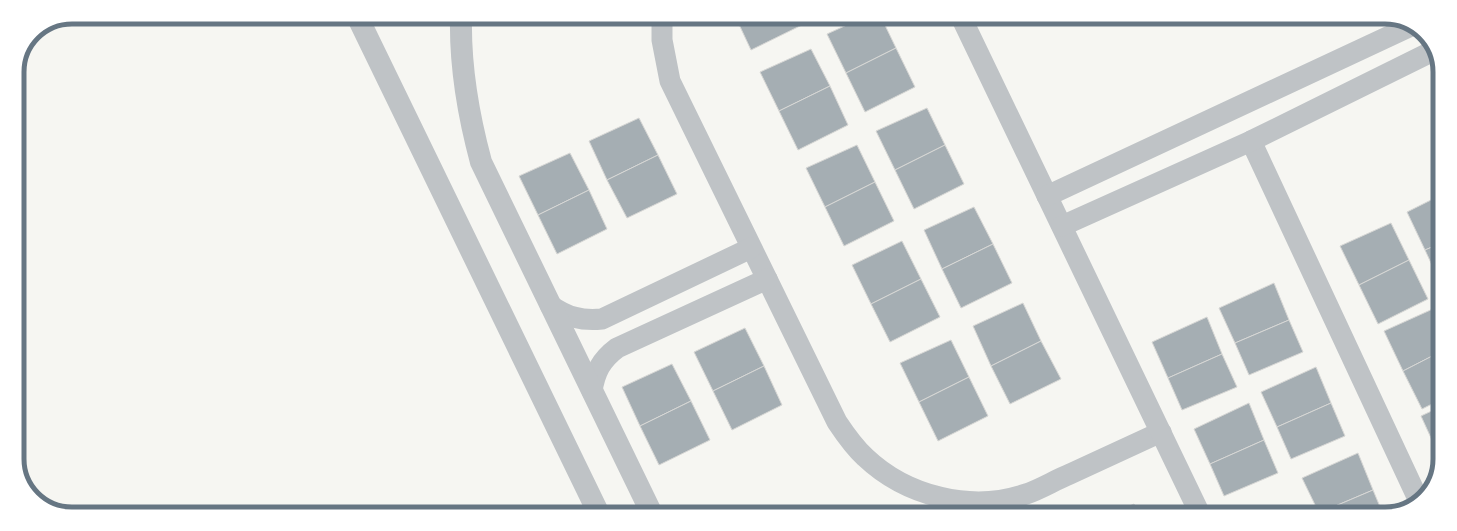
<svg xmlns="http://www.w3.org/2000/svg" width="1457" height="531" viewBox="0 0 1457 531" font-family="'Space Grotesk',sans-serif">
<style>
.building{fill:#a5aeb3;stroke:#d7d7d5}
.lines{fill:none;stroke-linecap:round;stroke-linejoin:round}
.minor{stroke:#bfc3c6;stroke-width:21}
.tertiary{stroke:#bfc3c6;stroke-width:22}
.rim{fill:none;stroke:#667683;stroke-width:5}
</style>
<rect width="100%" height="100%" fill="#f6f6f2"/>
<g class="building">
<path d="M736,18L798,19L802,25L751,50Z"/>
<path d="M860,19H882L896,48L846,73L827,34Z"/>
<path d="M896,48L915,87L865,112L846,73Z"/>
<path d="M811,49L830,86L779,111L760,72Z"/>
<path d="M830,86L848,125L798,150L779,111Z"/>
<path d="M927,108L945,145L895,170L876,131Z"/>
<path d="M639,118L658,155L607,180L589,141Z"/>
<path d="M857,145L875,182L825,207L806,168Z"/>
<path d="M945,145L964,184L914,209L895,170Z"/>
<path d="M570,153L589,190L538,215L519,176Z"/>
<path d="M658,155L677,194L627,218L607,180Z"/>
<path d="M875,182L894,221L844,246L825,207Z"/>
<path d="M589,190L607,229L557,254L538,215Z"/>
<path d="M1439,196V244L1425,250L1407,212Z"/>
<path d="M974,207L993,244L942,269L924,230Z"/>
<path d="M1391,223L1409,260L1359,285L1340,246Z"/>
<path d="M902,241L921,279L871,304L852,265Z"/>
<path d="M993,244L1012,283L961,308L942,269Z"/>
<path d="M1439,244L1438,278L1425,250Z"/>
<path d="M1409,260L1428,299L1378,324L1359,285Z"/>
<path d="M921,279L940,317L890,342L871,304Z"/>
<path d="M1274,283L1289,320L1235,343L1219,308Z"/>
<path d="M1023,303L1041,341L991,366L973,326Z"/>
<path d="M1435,308L1438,315V353L1403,371L1384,331Z"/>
<path d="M1207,317L1222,354L1168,378L1152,342Z"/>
<path d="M1289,320L1303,352L1249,375L1235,343Z"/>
<path d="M745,328L764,366L713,391L694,352Z"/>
<path d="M951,340L969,377L919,402L900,363Z"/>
<path d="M1041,341L1061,379L1010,404L991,366Z"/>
<path d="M1438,353V401L1422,409L1403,371Z"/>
<path d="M1222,354L1237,387L1182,410L1168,378Z"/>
<path d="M672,364L691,401L640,426L622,387Z"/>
<path d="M764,366L782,405L732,430L713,391Z"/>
<path d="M1316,367L1331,403L1277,427L1261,392Z"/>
<path d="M969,377L988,416L938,441L919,402Z"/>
<path d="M691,401L710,440L659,465L640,426Z"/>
<path d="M1249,403L1264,440L1210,464L1194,429Z"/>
<path d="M1331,403L1345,436L1291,459L1277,427Z"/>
<path d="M1438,408L1437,451L1421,416Z"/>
<path d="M1264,440L1278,473L1224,496L1210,464Z"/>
<path d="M1358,453L1373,490L1319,513L1302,478Z"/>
<path d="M1373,490L1383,514H1319V513Z"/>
<path d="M1134,504L1139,513H1113Z"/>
</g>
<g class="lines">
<g class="minor">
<path d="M662,18V40L670,81L837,422C845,434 854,447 865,457C906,496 971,513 1026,494C1041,489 1055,480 1070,474C1100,460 1130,446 1161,432"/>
<path d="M962,19L1200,514"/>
<path d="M1251,141L1419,501"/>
<path d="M1047,196L1411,26"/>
<path d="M1062,226L1251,141L1433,51"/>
<path d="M550,305C567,317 581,321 602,319L751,248"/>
<path d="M592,391C595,372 601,360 617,348L767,279"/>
</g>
<g class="tertiary">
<path d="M358,18L598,512"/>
<path d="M461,18C460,68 468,114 481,162L651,512"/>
</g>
</g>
<path d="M0 0H1457V531H0ZM72 24H1385A48 48 0 0 1 1433 72V459A48 48 0 0 1 1385 507H72A48 48 0 0 1 24 459V72A48 48 0 0 1 72 24Z" fill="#fff" fill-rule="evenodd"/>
<path class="rim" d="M72 24H1385A48 48 0 0 1 1433 72V459A48 48 0 0 1 1385 507H72A48 48 0 0 1 24 459V72A48 48 0 0 1 72 24Z"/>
</svg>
